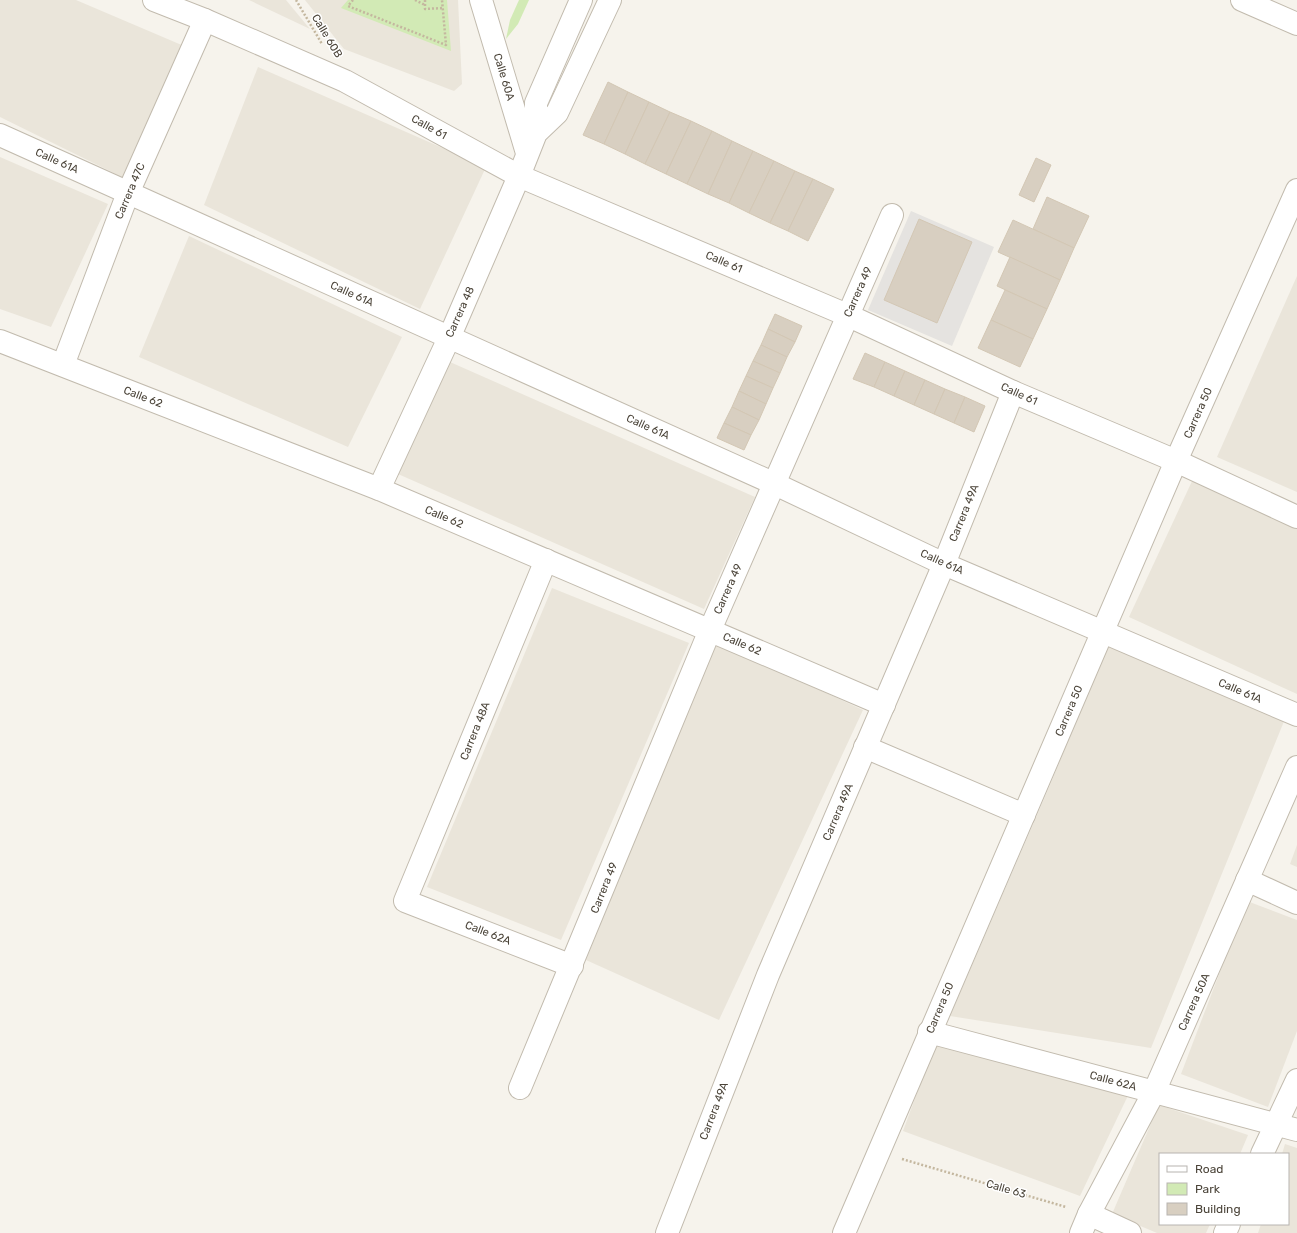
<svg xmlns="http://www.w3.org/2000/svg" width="1297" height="1233" viewBox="0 0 1297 1233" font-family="Rubik,sans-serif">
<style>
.residential{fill:#eae5da}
.green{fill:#d2eab5}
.parking{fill:#e5e3e0}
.building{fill:#d8cfc1;stroke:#d3c7b4}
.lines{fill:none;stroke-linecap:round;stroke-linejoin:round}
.minor-casing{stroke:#c2bbae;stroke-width:24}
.path{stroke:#c4b79f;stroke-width:2.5;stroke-dasharray:2 2;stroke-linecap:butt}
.minor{stroke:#fff;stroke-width:22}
.labels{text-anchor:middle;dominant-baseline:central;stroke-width:3;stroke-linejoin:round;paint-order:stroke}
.street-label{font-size:11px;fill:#4b4439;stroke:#fff}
</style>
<rect width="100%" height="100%" fill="#f6f3ec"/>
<g class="residential">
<path d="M0,0H76L184,46L124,178L0,117Z"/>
<path d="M249,0H286L310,29Z"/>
<path d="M305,0H458L462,84L454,91L344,49Z"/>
<path d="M258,67L486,167L420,309L204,205Z"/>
<path d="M0,157L108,204L51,327L0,309Z"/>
<path d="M189,236L402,337L348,447L139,357Z"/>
<path d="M1297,276V492L1217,457Z"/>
<path d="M450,362L755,497L704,609L398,474Z"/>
<path d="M1193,479L1297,526V694L1129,617Z"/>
<path d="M552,588L689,643L561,940L427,887Z"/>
<path d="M1111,636L1289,709L1151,1048L950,1016L1050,785Z"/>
<path d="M714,641L863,710L719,1020L586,960Z"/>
<path d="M1297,845V867L1290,864Z"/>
<path d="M1247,901L1297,920V1031L1268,1107L1181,1074Z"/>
<path d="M936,1041L1134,1083L1080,1196L903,1131Z"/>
<path d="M1159,1105L1248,1135L1240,1154H1160V1224H1210L1206,1233H1157L1112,1214Z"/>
<path d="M1285,1144L1297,1148V1233H1258L1261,1224H1288V1154H1282Z"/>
</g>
<g class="green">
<path d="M348,0H447L451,51L341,8Z"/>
<path d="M519,0H529L518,24L506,39L510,20Z"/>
</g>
<path class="parking" d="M911,211L994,247L952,346L868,310Z"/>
<g class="building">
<path d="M608,82L628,92L604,144L583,135Z"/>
<path d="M628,92L649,102L625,154L604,144Z"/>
<path d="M649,102L670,112L645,164L625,154Z"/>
<path d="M670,112L691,121L666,174L645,164Z"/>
<path d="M691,121L712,131L687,184L666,174Z"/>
<path d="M712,131L732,141L708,194L687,184Z"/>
<path d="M732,141L753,151L729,203L708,194Z"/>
<path d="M753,151L774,161L749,213L729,203Z"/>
<path d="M1036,158L1051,165L1034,202L1019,195Z"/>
<path d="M774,161L795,171L770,223L749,213Z"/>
<path d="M795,171L813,179L788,231L770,223Z"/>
<path d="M813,179L834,189L808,241L788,231Z"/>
<path d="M1047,197L1089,216L1074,248L1033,229Z"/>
<path d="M919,219L972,242L937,323L884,300Z"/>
<path d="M1013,220L1074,248L1060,280L998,252Z"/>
<path d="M1010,257L1060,280L1047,309L997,286Z"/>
<path d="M1005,290L1047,309L1033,339L991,320Z"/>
<path d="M775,314L802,326L795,342L768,329Z"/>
<path d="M991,320L1033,339L1020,367L978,348Z"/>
<path d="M768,329L795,342L787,357L761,345Z"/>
<path d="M761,345L787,357L780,373L753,361Z"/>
<path d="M865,353L885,362L874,387L853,379Z"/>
<path d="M753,361L780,373L773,388L746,376Z"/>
<path d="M885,362L905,371L894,396L874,387Z"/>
<path d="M905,371L925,380L914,405L894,396Z"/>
<path d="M746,376L773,388L766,404L739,391Z"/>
<path d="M925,380L945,389L934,414L914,405Z"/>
<path d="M945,389L965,397L954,423L934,414Z"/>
<path d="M739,391L766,404L759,420L732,407Z"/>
<path d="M965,397L985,406L974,432L954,423Z"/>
<path d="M732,407L759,420L751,435L724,423Z"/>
<path d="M724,423L751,435L744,450L717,438Z"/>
</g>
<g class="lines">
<g class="minor-casing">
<g id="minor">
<path d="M154,0L205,20L345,81L519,176L847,315L1013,392L1176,461L1297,517"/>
<path d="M481,0L527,153"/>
<path d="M1242,0L1297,24"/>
<path d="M536,133V103L581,0"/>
<path d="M0,135L775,484L944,564L1297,715"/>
<path d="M0,341L379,489L884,705"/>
<path d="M63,365L128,193L205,20"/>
<path d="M379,489L449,338L519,176L536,133L557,113L610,0"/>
<path d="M546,560L405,901L572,966"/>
<path d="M865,747L1024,815"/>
<path d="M1247,880L1297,903"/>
<path d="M929,1032L1297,1130"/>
<path d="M520,1088L710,630L892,215"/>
<path d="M1262,1154L1297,1080"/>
<path d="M1089,1214L1130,1233"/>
<path d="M667,1233L768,975L944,564L1013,392"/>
<path d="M844,1233L1176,461L1297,190"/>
<path d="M1081,1233L1089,1214L1154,1092L1297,767"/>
<path d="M1225,1233L1229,1224"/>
</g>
</g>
<g class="path">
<path d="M296,0L322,44"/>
<path d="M353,0L348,6L446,45L442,0"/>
<path d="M415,0L425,5"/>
<path d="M425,0V9L443,8"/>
<path d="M902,1159L1066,1207"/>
</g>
<use href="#minor" class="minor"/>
</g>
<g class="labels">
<g class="street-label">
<text transform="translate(327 36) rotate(59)">Calle 60B</text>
<text transform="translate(504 77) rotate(73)">Calle 60A</text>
<text transform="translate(429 127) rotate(29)">Calle 61</text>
<text transform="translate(57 161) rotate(24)">Calle 61A</text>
<text transform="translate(130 191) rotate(-67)">Carrera 47C</text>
<text transform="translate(724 262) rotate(23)">Calle 61</text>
<text transform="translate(858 292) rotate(-66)">Carrera 49</text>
<text transform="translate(352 294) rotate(24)">Calle 61A</text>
<text transform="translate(460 312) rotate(-66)">Carrera 48</text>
<text transform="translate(1019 394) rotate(24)">Calle 61</text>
<text transform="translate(143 397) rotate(21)">Calle 62</text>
<text transform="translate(1198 413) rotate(-66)">Carrera 50</text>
<text transform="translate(648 427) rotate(24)">Calle 61A</text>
<text transform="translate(964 513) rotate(-68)">Carrera 49A</text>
<text transform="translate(444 517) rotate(23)">Calle 62</text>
<text transform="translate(942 562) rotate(24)">Calle 61A</text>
<text transform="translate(728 589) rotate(-66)">Carrera 49</text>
<text transform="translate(742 644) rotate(23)">Calle 62</text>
<text transform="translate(1240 691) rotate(23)">Calle 61A</text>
<text transform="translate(1069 711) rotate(-67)">Carrera 50</text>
<text transform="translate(475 731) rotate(-68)">Carrera 48A</text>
<text transform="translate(838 812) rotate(-67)">Carrera 49A</text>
<text transform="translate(604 888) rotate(-68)">Carrera 49</text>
<text transform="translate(488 933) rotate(21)">Calle 62A</text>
<text transform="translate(1194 1002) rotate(-66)">Carrera 50A</text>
<text transform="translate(940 1008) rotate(-67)">Carrera 50</text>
<text transform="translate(1113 1081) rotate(15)">Calle 62A</text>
<text transform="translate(714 1111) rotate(-69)">Carrera 49A</text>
<text transform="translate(1006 1189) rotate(16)">Calle 63</text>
</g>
</g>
<rect x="1159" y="1153" width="130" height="72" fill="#ffffff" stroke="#b7b4b0"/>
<rect x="1167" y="1166" width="20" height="6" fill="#ffffff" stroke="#b7b4b0"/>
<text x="1195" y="1173" font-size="12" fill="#4b4439">Road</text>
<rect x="1167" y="1183" width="20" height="12" fill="#d2eab5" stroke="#b7b4b0"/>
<text x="1195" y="1193" font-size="12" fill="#4b4439">Park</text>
<rect x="1167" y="1203" width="20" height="12" fill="#d8cfc1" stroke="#b7b4b0"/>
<text x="1195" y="1213" font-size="12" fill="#4b4439">Building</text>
</svg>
